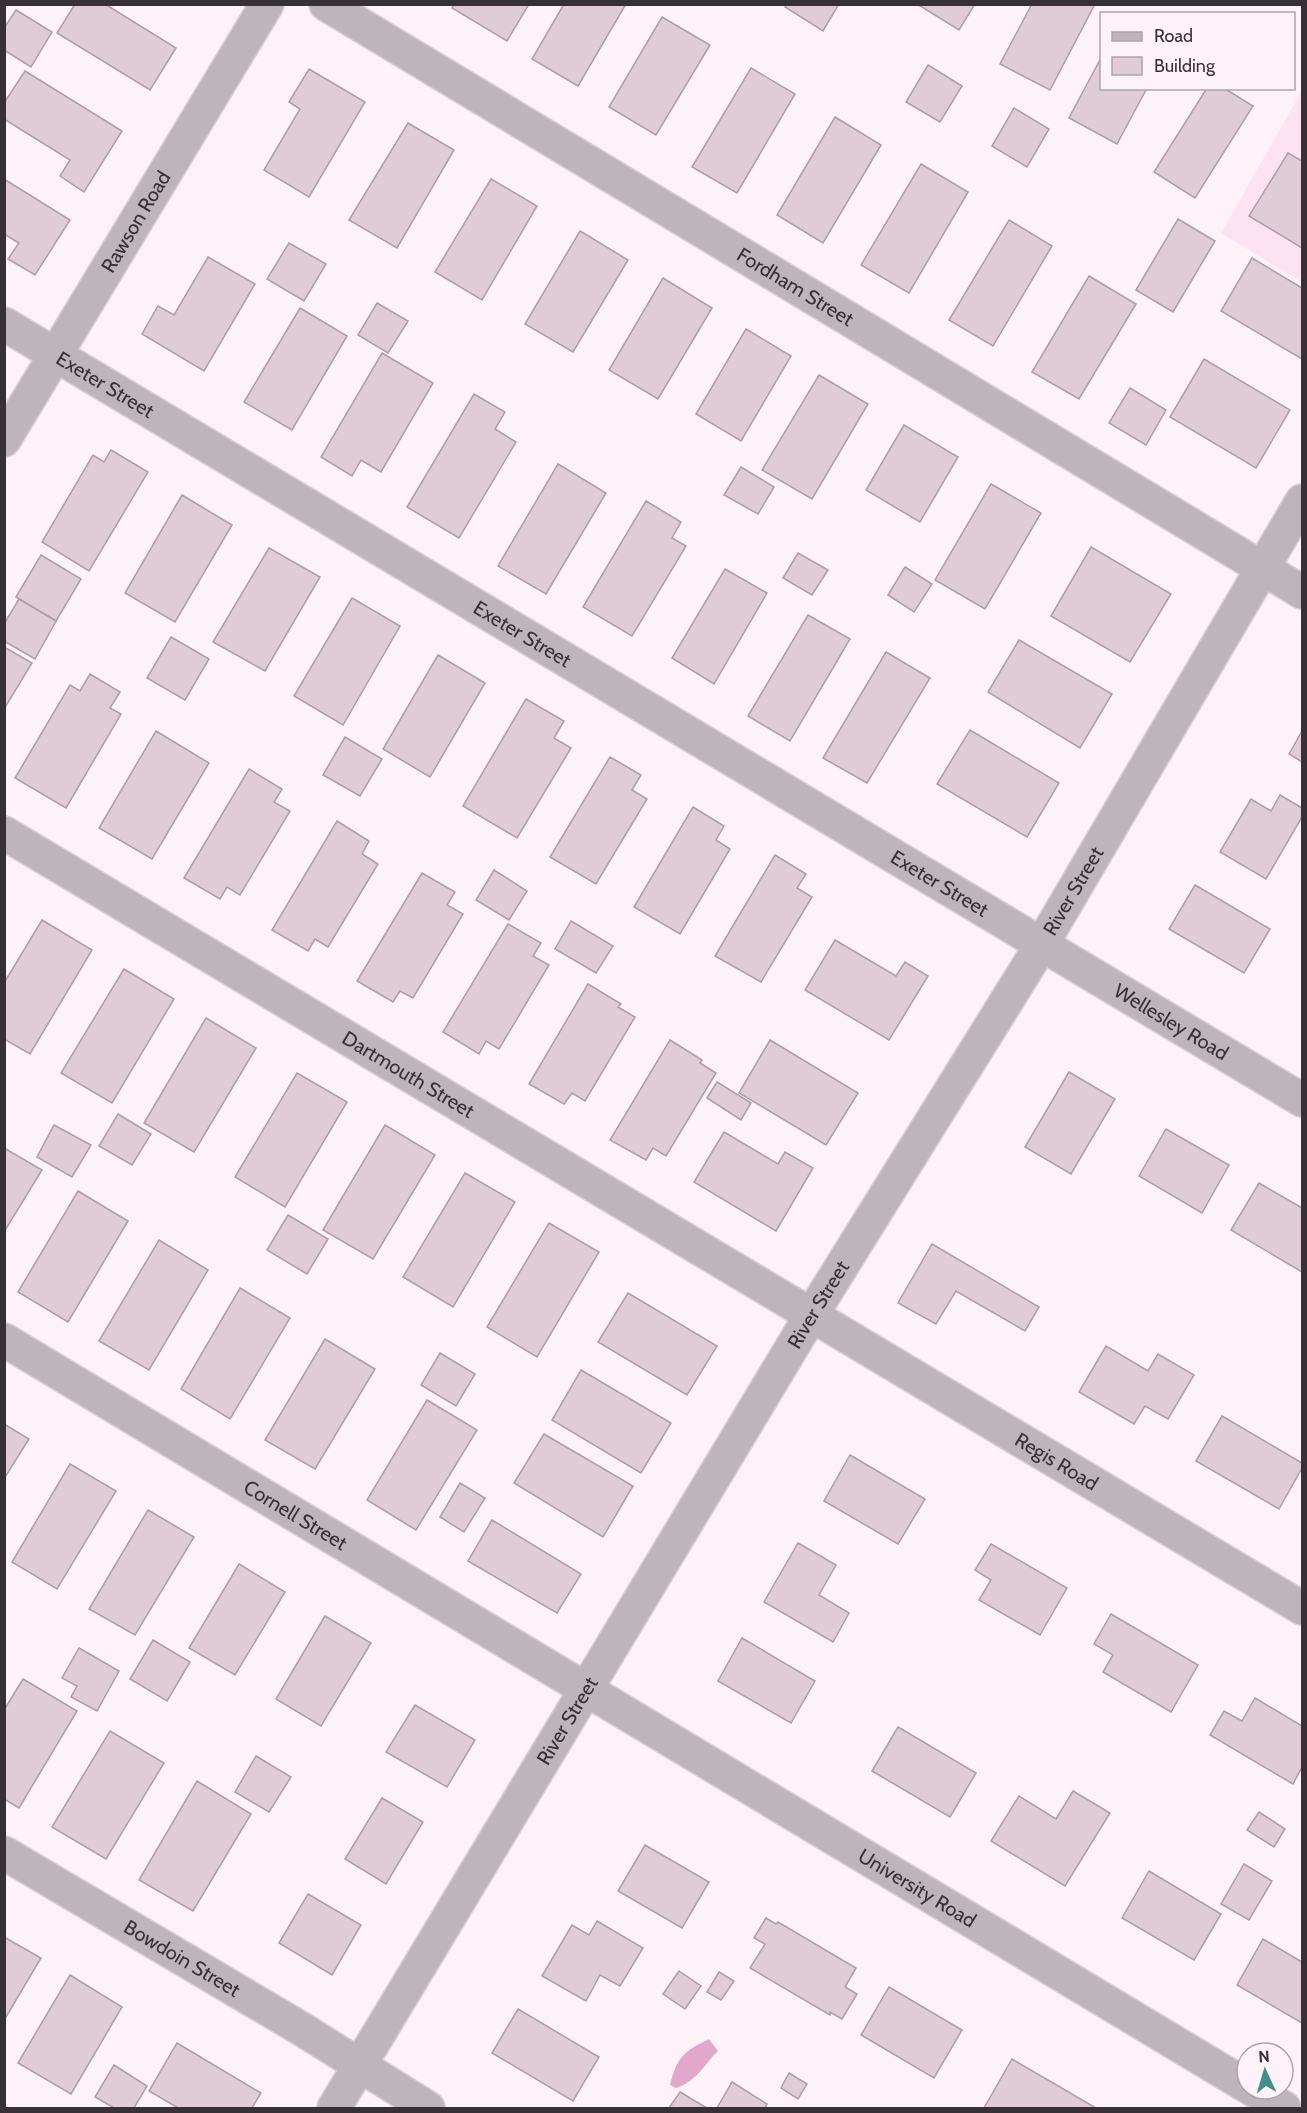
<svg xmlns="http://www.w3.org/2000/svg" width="1307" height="2113" viewBox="0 0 1307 2113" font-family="Cabin,sans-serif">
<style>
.built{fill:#fde2f1}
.water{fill:#e1a8cb}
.building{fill:#dfccd7;stroke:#ae9ca7;stroke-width:1.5}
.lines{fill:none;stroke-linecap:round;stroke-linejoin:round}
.minor-casing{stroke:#dacfd6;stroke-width:36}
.tertiary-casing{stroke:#dacfd6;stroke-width:36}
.minor{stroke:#bdb5b9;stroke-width:33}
.tertiary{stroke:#bdb5b9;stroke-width:33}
.labels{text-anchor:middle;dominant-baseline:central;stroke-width:6;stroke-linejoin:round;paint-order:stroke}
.street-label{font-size:20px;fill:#373034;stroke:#fef2f9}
</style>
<rect width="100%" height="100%" fill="#fef2f9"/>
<path class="built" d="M1302,91V282L1221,233Z"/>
<path class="water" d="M709,2039L718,2051C704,2065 696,2082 676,2088L670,2085C677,2057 684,2051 709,2039Z"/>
<g class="building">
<path d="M75,4H105L176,48L150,90L57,33Z"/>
<path d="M454,4H529L507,41L452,8Z"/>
<path d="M564,4H626L578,86L532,59Z"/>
<path d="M786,4H839L823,31L785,7Z"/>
<path d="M917,4H975L959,30Z"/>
<path d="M1032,4H1095L1050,90L1000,64Z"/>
<path d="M16,10L52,32L31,67L4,50V28Z"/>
<path d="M662,17L710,45L656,135L609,107Z"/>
<path d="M1102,56V88H1147L1117,144L1069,118Z"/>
<path d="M928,65L962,86L940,122L906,102Z"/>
<path d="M751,68L795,94L737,193L692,167Z"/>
<path d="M309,69L365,102L309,197L264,170L300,109L289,102Z"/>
<path d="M25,71L122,131L84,192L60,176L70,160L4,119V103Z"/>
<path d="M1207,88H1224L1253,106L1195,198L1154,172Z"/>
<path d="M1014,108L1049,129L1027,167L992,146Z"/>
<path d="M835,117L881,145L823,243L777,215Z"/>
<path d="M408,123L454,150L397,248L349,220Z"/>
<path d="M1288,153L1302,161V248L1249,216Z"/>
<path d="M921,164L968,192L909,293L861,265Z"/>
<path d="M4,179L70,220L35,275L8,259L19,243L4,234Z"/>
<path d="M491,179L537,206L482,300L435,272Z"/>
<path d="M1178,219L1215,241L1173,312L1136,290Z"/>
<path d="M1009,220L1052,246L993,346L949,320Z"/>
<path d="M580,231L628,260L573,352L525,324Z"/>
<path d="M289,243L326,264L304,301L267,279Z"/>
<path d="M208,257L255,284L204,371L142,334L158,306L174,315Z"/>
<path d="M1252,258L1302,288V359L1221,311Z"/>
<path d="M1089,276L1136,304L1079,399L1032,372Z"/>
<path d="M663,278L712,308L658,399L609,370Z"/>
<path d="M377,303L408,321L388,353L358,335Z"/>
<path d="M300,308L347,336L292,430L244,402Z"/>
<path d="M746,329L791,356L741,441L696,414Z"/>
<path d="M382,353L433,383L381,472L361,460L352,476L321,457Z"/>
<path d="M1204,359L1290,410L1256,468L1170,417Z"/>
<path d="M819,375L868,404L812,499L762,470Z"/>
<path d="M1130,388L1166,410L1146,445L1109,423Z"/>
<path d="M474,394L505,412L495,429L516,442L459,538L407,507Z"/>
<path d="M904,425L958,457L920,522L866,490Z"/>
<path d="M111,450L148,472L89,571L42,542L93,455L104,462Z"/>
<path d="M558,464L606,493L546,594L498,566Z"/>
<path d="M741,467L774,487L758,514L724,495Z"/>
<path d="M991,484L1041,513L985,609L935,580Z"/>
<path d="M182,495L232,525L175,622L125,593Z"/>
<path d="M646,501L681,522L672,538L686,546L632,636L583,607Z"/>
<path d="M1091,547L1171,594L1130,662L1051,616Z"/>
<path d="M269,548L320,577L265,671L213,642Z"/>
<path d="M798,553L828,570L812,595L783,578Z"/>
<path d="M41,555L81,579L56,621L16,597Z"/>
<path d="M905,567L932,584L914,612L888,595Z"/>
<path d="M725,569L767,593L714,684L672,658Z"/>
<path d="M352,598L400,626L343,725L294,696Z"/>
<path d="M19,599L56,621L35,659L4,641V624Z"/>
<path d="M808,615L850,639L790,741L748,716Z"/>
<path d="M171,637L209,659L185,700L147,678Z"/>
<path d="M1019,640L1112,694L1080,748L988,692Z"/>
<path d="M4,647L32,663L4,709Z"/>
<path d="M886,652L930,678L867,783L823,758Z"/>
<path d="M438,655L485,683L430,777L383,749Z"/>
<path d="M90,674L120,692L110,708L121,714L66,808L15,778L70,685L80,691Z"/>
<path d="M526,699L564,721L554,738L571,748L517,838L463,806Z"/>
<path d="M970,730L1059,783L1027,837L937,784Z"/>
<path d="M156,731L209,763L152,859L99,828Z"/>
<path d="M1302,731V762L1289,754Z"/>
<path d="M345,737L382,759L360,796L323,775Z"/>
<path d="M610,757L641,775L632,790L647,799L596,884L550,857Z"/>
<path d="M249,769L282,789L274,802L290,811L240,895L227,887L220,899L184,878Z"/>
<path d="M1280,795L1302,808V817L1266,879L1220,852L1251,799L1271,811Z"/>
<path d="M693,807L724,826L716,840L730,849L680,934L634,907Z"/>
<path d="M337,821L369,841L362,854L378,864L328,947L315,939L308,951L272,930Z"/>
<path d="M775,855L806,874L797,888L812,897L761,982L715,956Z"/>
<path d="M494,870L527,891L509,920L476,900Z"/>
<path d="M422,873L455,892L447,905L463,914L413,998L400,991L393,1002L357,981Z"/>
<path d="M1195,885L1270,929L1244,973L1169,929Z"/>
<path d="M42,920L92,950L30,1054L4,1039V983Z"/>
<path d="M571,921L613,946L596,973L555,949Z"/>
<path d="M508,924L541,943L533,956L549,965L499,1049L486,1041L479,1054L443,1032Z"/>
<path d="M835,940L896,976L905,962L928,976L889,1040L805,990Z"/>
<path d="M124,969L174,999L112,1103L61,1073Z"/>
<path d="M588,984L621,1004L618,1007L635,1017L585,1101L572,1093L564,1104L529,1084Z"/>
<path d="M206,1018L256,1048L194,1152L144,1123Z"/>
<path d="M670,1040L702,1060L700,1063L716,1073L666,1156L653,1148L646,1160L610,1140Z"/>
<path d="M770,1040L858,1093L826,1145L739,1093Z"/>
<path d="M1069,1072L1115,1099L1071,1174L1025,1147Z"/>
<path d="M297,1073L347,1102L285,1207L235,1177Z"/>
<path d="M717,1082L751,1103L741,1120L707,1098Z"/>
<path d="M118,1114L151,1134L132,1165L99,1146Z"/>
<path d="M54,1125L91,1145L72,1177L37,1157Z"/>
<path d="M385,1125L435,1155L373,1259L323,1230Z"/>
<path d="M1166,1129L1229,1165L1202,1213L1139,1176Z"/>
<path d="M724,1132L778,1164L785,1152L813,1168L776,1231L694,1182Z"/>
<path d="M4,1148L42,1170L4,1232Z"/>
<path d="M465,1173L515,1202L453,1307L403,1277Z"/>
<path d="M1259,1183L1302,1208V1272L1231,1230Z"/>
<path d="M78,1191L128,1221L68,1322L18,1292Z"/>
<path d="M288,1215L328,1239L307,1274L267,1250Z"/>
<path d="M549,1223L599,1252L537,1357L487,1327Z"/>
<path d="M159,1240L208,1270L149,1370L99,1341Z"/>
<path d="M932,1244L1039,1307L1025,1331L956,1291L936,1324L898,1303Z"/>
<path d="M240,1288L290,1318L230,1419L181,1389Z"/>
<path d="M628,1293L717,1346L687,1395L598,1342Z"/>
<path d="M325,1339L375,1369L315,1469L265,1440Z"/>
<path d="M1106,1346L1148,1371L1158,1354L1194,1375L1168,1419L1145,1406L1134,1424L1079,1392Z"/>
<path d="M440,1353L475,1374L456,1406L421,1385Z"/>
<path d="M581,1370L671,1423L641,1473L552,1420Z"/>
<path d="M427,1400L477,1430L416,1530L367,1500Z"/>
<path d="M1222,1416L1302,1463V1468L1279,1509L1196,1461Z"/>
<path d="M4,1424L29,1439L4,1479Z"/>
<path d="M544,1434L633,1486L603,1537L514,1483Z"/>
<path d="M850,1455L925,1499L898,1544L824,1501Z"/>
<path d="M70,1464L116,1491L57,1589L12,1562Z"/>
<path d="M460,1483L485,1498L464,1532L440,1517Z"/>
<path d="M148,1510L194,1537L135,1635L89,1609Z"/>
<path d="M492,1520L581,1574L557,1613L468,1561Z"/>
<path d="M798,1543L836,1565L819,1595L849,1613L833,1642L764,1602Z"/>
<path d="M991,1544L1067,1588L1040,1635L979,1600L991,1580L975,1570Z"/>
<path d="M239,1564L285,1592L235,1675L189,1648Z"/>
<path d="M1111,1614L1198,1665L1171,1712L1103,1672L1113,1655L1094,1644Z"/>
<path d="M325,1616L371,1643L321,1726L276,1699Z"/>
<path d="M742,1638L815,1681L791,1723L718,1681Z"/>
<path d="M153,1640L190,1662L167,1701L130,1679Z"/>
<path d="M79,1648L119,1671L97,1711L71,1697L77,1686L62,1678Z"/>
<path d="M23,1679L77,1711L19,1808L4,1799V1710Z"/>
<path d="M1255,1698L1302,1726V1767L1293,1784L1210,1735L1224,1711L1242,1721Z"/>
<path d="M415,1705L475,1740L447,1787L386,1752Z"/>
<path d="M898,1727L976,1773L950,1817L872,1771Z"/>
<path d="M110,1731L164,1763L106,1859L52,1827Z"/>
<path d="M256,1756L291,1777L269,1812L235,1792Z"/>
<path d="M197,1781L251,1814L193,1911L139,1880Z"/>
<path d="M1073,1791L1110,1813L1065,1886L991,1841L1019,1796L1056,1819Z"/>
<path d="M382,1798L423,1822L386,1884L345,1859Z"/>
<path d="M1259,1812L1285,1829L1274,1847L1247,1830Z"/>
<path d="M645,1845L709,1882L682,1928L618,1891Z"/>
<path d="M1244,1864L1272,1881L1249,1920L1221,1904Z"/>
<path d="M1149,1871L1221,1914L1194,1960L1122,1918Z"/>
<path d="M308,1894L361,1925L332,1975L279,1943Z"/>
<path d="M766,1918L776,1924L778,1922L856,1968L845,1987L857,1994L842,2019L830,2012V2015L750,1968L765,1944L754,1938Z"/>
<path d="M597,1921L643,1948L620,1986L600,1975L586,2001L542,1976L572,1925L589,1935Z"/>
<path d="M4,1937L41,1958L6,2017L4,2016Z"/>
<path d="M1263,1939L1302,1962V2023L1237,1985Z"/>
<path d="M679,1971L701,1986L685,2009L663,1994Z"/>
<path d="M719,1972L734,1981L721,2000L707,1992Z"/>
<path d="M70,1975L122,2007L71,2094L18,2063Z"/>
<path d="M889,1987L962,2030L934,2078L861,2035Z"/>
<path d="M518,2009L599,2057L573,2101L492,2053Z"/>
<path d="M177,2043L261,2093L252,2108H178L149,2091Z"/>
<path d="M1012,2059L1096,2108H984Z"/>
<path d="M114,2065L147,2086L134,2108H114L95,2097Z"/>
<path d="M789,2073L807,2084L798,2099L781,2088Z"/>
<path d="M732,2082L767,2104L765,2108H717Z"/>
<path d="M680,2092L707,2108H669Z"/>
</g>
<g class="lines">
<g class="minor-casing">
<g id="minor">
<path id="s1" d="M326,4L1302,592"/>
<path id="s2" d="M4,324L1302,1100"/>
<path id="s3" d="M4,440L267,4"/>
<path id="s4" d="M4,833L1302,1608"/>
<path id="s5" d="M4,1340L1247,2086"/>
<path id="s6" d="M4,1853L300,2028L428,2108"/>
<path d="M1252,2089L1284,2108"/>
</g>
</g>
<g class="tertiary-casing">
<g id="tertiary">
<path id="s7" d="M334,2108L812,1314L1042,944L1302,501"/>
</g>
</g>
<use href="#minor" class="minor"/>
<use href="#tertiary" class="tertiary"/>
</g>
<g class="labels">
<g class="street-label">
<text stroke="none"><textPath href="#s3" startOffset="255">Rawson Road</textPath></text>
<text stroke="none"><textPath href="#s1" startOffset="548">Fordham Street</textPath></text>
<text stroke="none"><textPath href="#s2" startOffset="118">Exeter Street</textPath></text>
<text stroke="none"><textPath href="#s2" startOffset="604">Exeter Street</textPath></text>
<text stroke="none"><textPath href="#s2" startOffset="1090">Exeter Street</textPath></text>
<text stroke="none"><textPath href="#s7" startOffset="1424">River Street</textPath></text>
<text stroke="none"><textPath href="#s2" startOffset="1360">Wellesley Road</textPath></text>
<text stroke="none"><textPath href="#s4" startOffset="471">Dartmouth Street</textPath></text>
<text stroke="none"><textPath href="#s7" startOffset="938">River Street</textPath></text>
<text stroke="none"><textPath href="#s4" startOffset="1226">Regis Road</textPath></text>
<text stroke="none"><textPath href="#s5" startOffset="340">Cornell Street</textPath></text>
<text stroke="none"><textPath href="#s7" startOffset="452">River Street</textPath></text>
<text stroke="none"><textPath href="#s5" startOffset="1065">University Road</textPath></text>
<text stroke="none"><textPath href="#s6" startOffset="207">Bowdoin Street</textPath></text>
</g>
</g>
<rect width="1307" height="2113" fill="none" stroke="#373034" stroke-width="12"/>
<rect x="1100" y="12" width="195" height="78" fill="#fef2f9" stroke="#aea4aa" stroke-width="1.5"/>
<rect x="1112" y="32" width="30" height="9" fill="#bdb5b9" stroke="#aea4aa" stroke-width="1.5"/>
<text x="1154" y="42" font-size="18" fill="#373034">Road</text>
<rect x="1112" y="57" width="30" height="18" fill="#dfccd7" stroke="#aea4aa" stroke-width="1.5"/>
<text x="1154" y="72" font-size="18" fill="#373034">Building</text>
<g transform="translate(1265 2071) rotate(356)"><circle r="28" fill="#fef2f9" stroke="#aea4aa" stroke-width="1.5"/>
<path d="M0-4.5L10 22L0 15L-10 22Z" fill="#468e8b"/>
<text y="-9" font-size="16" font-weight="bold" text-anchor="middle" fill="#373034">N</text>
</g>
</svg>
